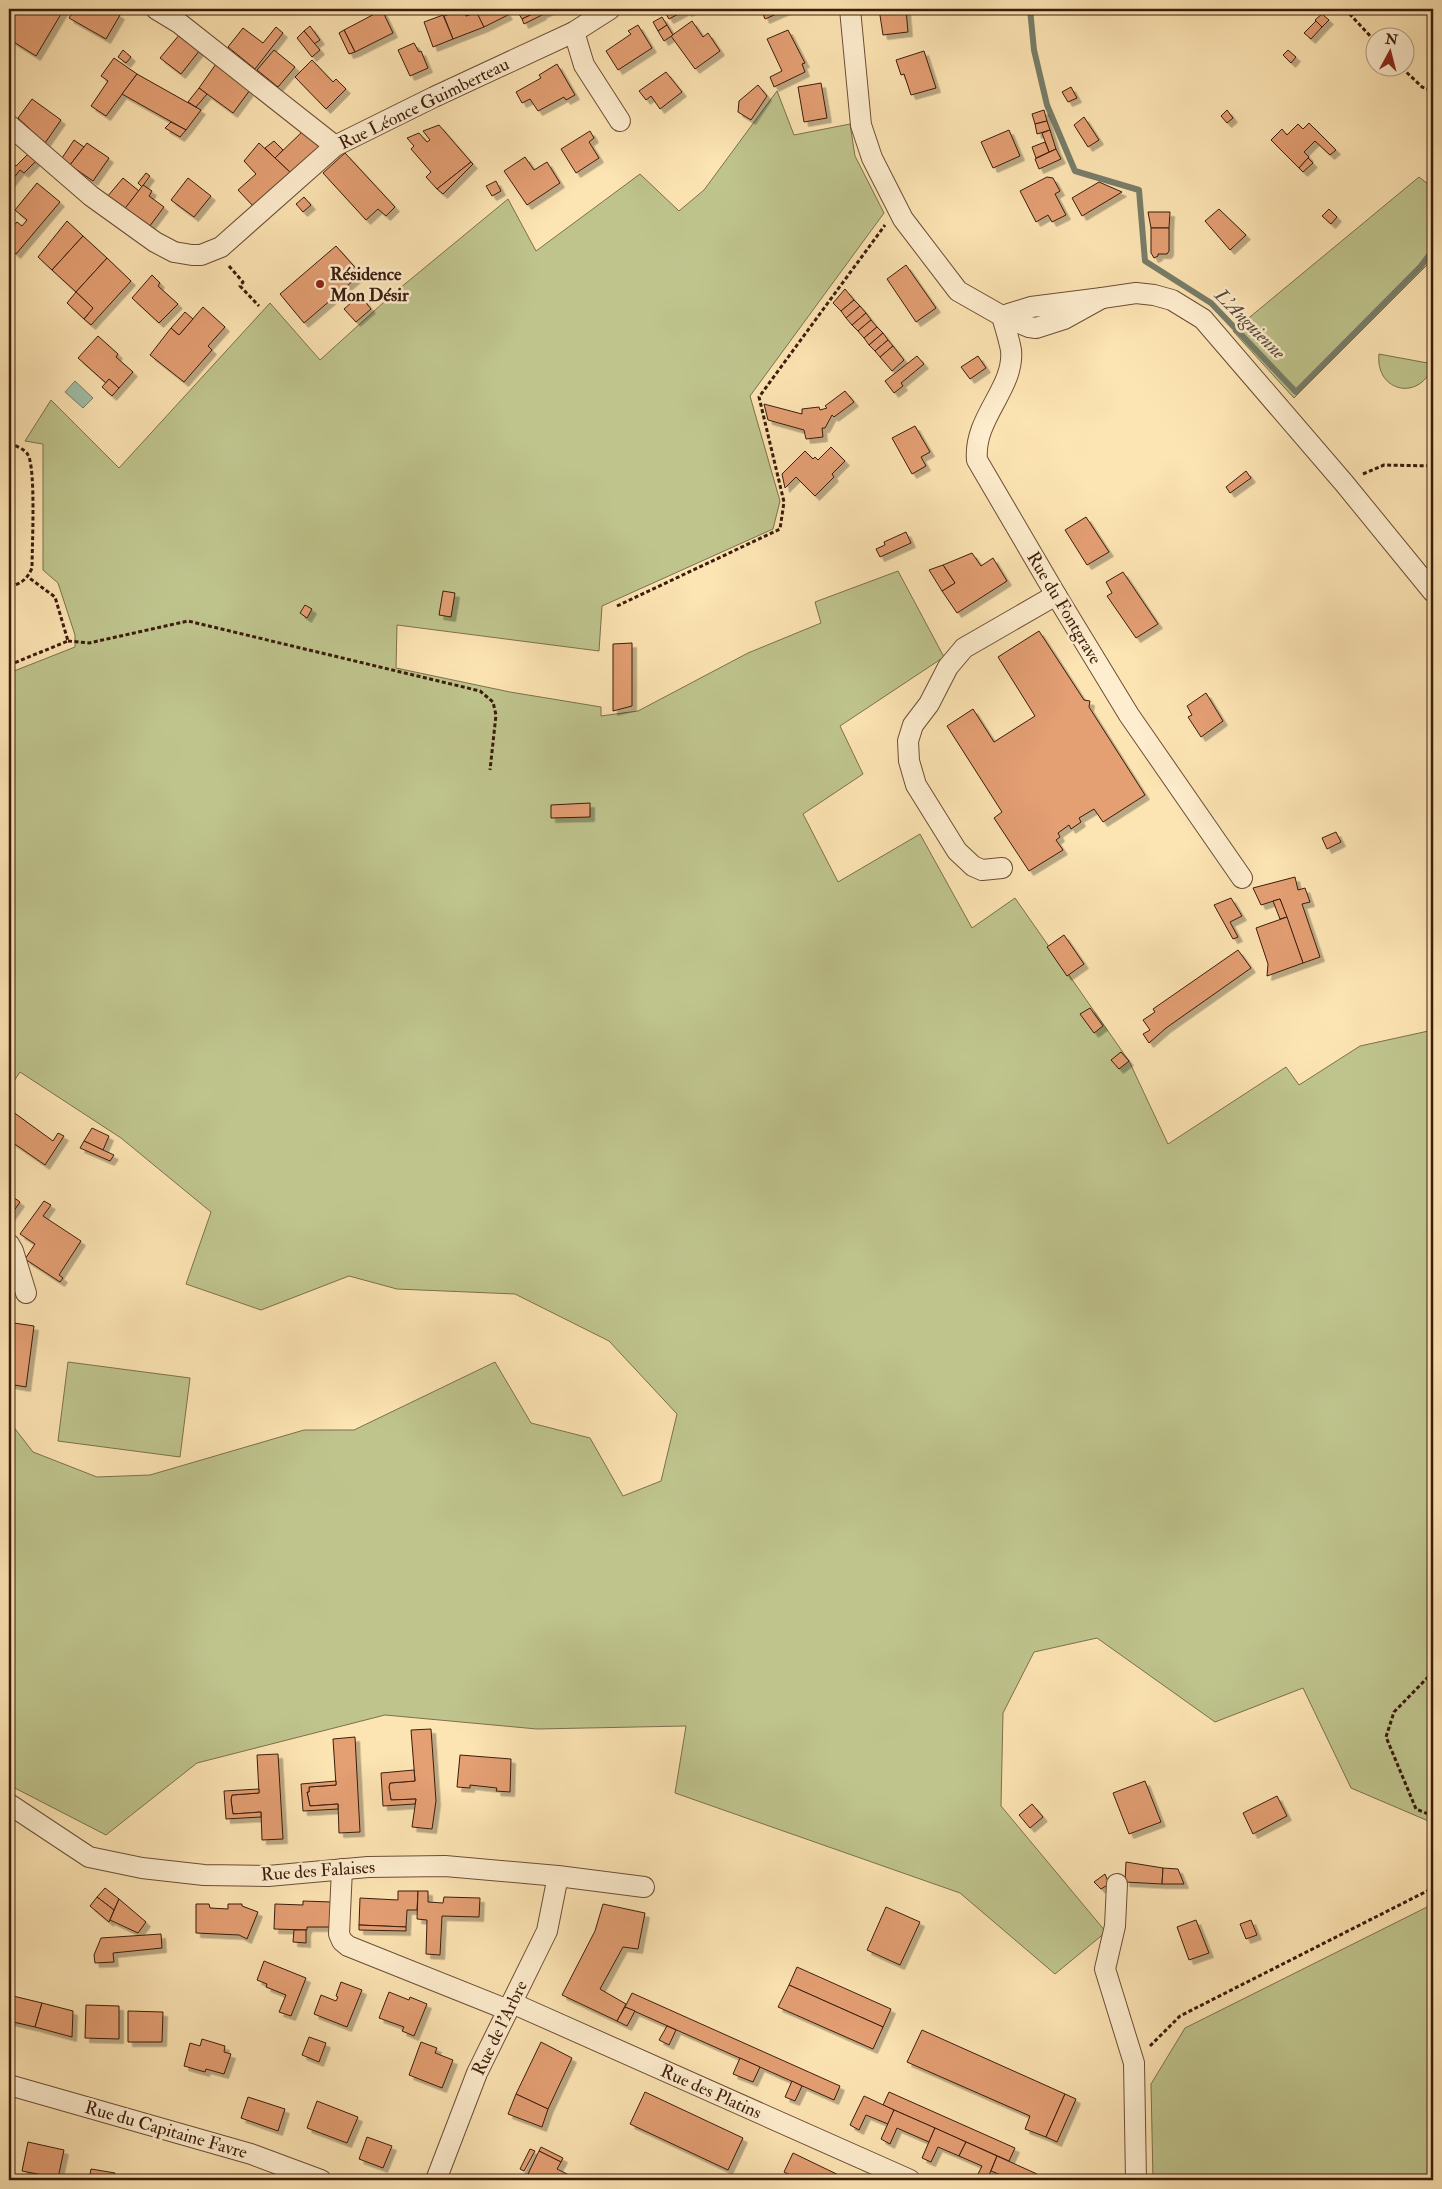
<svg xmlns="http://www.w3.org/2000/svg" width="1442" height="2189" viewBox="0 0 1442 2189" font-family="'IM FELL Double Pica',serif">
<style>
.green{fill:#bfc48d;stroke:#7d704c}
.water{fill:#a0bfa8;stroke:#787e6a}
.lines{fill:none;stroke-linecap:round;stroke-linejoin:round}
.stream{stroke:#787e6a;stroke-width:6}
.building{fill:#e49f73;stroke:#3b1c0c;filter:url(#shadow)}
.minor-casing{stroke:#6c4e36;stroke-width:22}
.path{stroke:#3b1c0c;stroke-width:3;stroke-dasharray:4 2.5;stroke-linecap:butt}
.minor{stroke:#feedce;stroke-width:20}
.poi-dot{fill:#8f2418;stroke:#feedce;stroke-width:2}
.labels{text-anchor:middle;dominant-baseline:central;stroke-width:5;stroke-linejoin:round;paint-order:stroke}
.street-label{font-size:18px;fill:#3b1c0c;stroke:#feedce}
.poi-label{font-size:18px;font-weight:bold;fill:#3b1c0c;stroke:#feedce;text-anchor:start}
.water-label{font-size:19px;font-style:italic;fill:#594d3b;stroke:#feedce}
</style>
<defs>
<filter id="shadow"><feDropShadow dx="4.5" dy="4.5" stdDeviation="0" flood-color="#0004"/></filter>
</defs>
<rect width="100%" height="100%" fill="#fde4b3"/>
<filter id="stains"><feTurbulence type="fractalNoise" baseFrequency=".004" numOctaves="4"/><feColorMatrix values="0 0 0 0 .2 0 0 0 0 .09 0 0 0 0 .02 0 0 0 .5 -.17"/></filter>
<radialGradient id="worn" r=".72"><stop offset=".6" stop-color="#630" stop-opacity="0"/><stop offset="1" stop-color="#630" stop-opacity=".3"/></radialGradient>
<g class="green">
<path d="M777,91L794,135L850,124L855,156L884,213L750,396L780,501L773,529L602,606L599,651L397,625L396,668L510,692L601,707V716L638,711L748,653L821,623L815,602L898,571L944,657L840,726L863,774L803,814L838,882L920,834L972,928L1015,898L1129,1061L1168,1144L1286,1067L1299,1085L1360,1046L1433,1030V1823L1351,1788L1303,1688L1215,1722L1097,1638L1034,1652L1003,1713L1001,1806L1106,1932L1055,1974L960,1893L675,1793L686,1726L537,1729L385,1715L197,1763L106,1835L9,1785V1421L33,1452L97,1477L150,1475L304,1430H354L495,1362L531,1423L590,1438L623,1496L661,1481L677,1414L609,1341L515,1294L397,1289L349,1276L261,1310L186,1284L211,1212L121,1138L20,1072L12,1084H9V673L75,647V635L58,583L43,570V444L25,441L51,400L119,468L270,303L320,360L394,293L508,199L536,251L640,174L679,211L704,190Z"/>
<path d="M1419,177L1433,188V259L1294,398L1233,331Z"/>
<path d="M1379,354L1433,364C1422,402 1375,393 1379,354Z"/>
<path d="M68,1362L190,1378L180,1457L58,1441Z"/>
<path d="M1433,1904V2180H1153L1151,2084L1185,2028Z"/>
</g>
<path class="water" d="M75,381L93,398L83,408L65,392Z"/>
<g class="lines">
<path class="stream" d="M1030,9L1034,50L1047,105L1075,171L1139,190L1145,261L1211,303L1296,392L1421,266L1433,250"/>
</g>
<g class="building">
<path d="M9,9H64L36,56L9,39Z"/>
<path d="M75,9H110L120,15L106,39L69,18Z"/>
<path d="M463,9L466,16L477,12L484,27L453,39L444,16Z"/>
<path d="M463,9H475L477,12L466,16Z"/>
<path d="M486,9H504L508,15L484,27L477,13Z"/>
<path d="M516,9H552L541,14L539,11L522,19Z"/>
<path d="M663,9H694L687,12L686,10L669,19Z"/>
<path d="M761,9H788L765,19Z"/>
<path d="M879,9H906L908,32L883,35Z"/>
<path d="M382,10L393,33L355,52L344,30Z"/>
<path d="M539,11L542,15L524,24L522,19Z"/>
<path d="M1322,14L1329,20L1322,27L1315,20Z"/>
<path d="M443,15L453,39L433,47L424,22Z"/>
<path d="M662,17L667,25L658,31L653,22Z"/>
<path d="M692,21L703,37L708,33L720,51L695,69L671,36Z"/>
<path d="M1316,21L1322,27L1311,39L1304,33Z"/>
<path d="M638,25L652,48L618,70L606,51L631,34L628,31Z"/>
<path d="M667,25L673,35L664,41L658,31Z"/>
<path d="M310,26L320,40L314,44L304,31Z"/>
<path d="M276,27L283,33L255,69L228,47L243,28L263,43Z"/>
<path d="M344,30L355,52L349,54L339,33Z"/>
<path d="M788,30L805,63L802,64L805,72L774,87L770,77L782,71L767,39Z"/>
<path d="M304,31L320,50L312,57L297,38Z"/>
<path d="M180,34L200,50L181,74L160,58Z"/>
<path d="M414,43L419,52L421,51L428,68L410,76L398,50Z"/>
<path d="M123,50L131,57L126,63L118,57Z"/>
<path d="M274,50L295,67L278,87L257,70Z"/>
<path d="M1288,50L1296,57L1291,63L1283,55Z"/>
<path d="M924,51L936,88L911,95L904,74L901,75L896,60Z"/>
<path d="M114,58L137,74L106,116L91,106L108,81L101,76Z"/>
<path d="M312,60L333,82L336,79L346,89L326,109L295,77Z"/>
<path d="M216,64L250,90L233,113L199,88Z"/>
<path d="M557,64L575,95L566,100L564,97L538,111L530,99L522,103L516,92L541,78L539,75Z"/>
<path d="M666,72L682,92L660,109L651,96L646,100L639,91Z"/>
<path d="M137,74L201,110L186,130L122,94Z"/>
<path d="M821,83L827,118L804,122L798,87Z"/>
<path d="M758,85L767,96L751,120L738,112L739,101Z"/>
<path d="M1071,87L1077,98L1068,102L1062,92Z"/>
<path d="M199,88L207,94L196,107L188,102Z"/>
<path d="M32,99L61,120L45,143L18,118Z"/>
<path d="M1044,110L1047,121L1035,124L1032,114Z"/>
<path d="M1227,110L1233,118L1227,123L1221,116Z"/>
<path d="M1084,117L1099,140L1088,147L1074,125Z"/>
<path d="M1047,121L1050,130L1037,134L1035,124Z"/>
<path d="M171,122L186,130L180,137L165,128Z"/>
<path d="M1309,123L1336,150L1330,155L1315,141L1304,152L1309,157L1299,168L1271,140L1282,129L1287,135L1298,124L1303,129Z"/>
<path d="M439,125L471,162L437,189L426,177L431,172L411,149L414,146L407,138L419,133L427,142L430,140L423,131Z"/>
<path d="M1009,130L1020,156L993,168L981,142Z"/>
<path d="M1050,130L1056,149L1049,152L1042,133Z"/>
<path d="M303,131L320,143V150L293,175L275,158Z"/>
<path d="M590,131L594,138L589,142L599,158L576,173L561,149Z"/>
<path d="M74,140L84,147L70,165L62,158Z"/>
<path d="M274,141L283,150L275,158L265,148Z"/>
<path d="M1045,142L1049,152L1036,158L1032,147Z"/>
<path d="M87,143L109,158L93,181L70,165Z"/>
<path d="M259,143L293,175L255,208L238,190L256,174L244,161Z"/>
<path d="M1056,149L1061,159L1039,169L1035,159Z"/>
<path d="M345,153L395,207L386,216L378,209L366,220L323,173Z"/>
<path d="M28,154L36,161L24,173L20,170L9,184V160L16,166Z"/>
<path d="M525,157L534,170L547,162L560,183L527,205L504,171Z"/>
<path d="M1308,158L1313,163L1303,172L1299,168Z"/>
<path d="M471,162L473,164L443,194L437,189Z"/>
<path d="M146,173L150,176L142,187L138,183Z"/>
<path d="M1047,177L1053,178L1060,191L1055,194L1066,215L1052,222L1048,215L1036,222L1020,191Z"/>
<path d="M123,178L139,191L123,211L107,197Z"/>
<path d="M188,178L211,196L194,217L171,200Z"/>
<path d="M496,181L501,191L492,196L486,186Z"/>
<path d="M1099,182L1122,192L1082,216L1072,198Z"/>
<path d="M37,183L60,202L16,254L9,248V231L17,222L22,226L27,220L15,210Z"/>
<path d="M143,185L152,191L149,196L164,207L149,227L123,211Z"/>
<path d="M304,197L311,205L303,212L296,204Z"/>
<path d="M1219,209L1246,235L1230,250L1205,221Z"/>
<path d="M1329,209L1337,217L1331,224L1322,216Z"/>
<path d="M1148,212H1170L1169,228H1151Z"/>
<path d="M67,221L83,236L52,270L38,257Z"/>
<path d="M1151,228H1169V251L1167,254H1158V256L1154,258L1151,253Z"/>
<path d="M83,236L107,258L76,292L52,270Z"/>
<path d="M336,246L361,274L304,323L280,294Z"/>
<path d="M107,258L131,281L91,325L84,319L93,308L76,292Z"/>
<path d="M906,265L936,308L916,322L887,279Z"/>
<path d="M152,275L160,283L158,286L178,304L159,323L132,298Z"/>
<path d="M845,289L854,300L841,311L833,303Z"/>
<path d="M76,292L93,308L84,319L67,303Z"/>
<path d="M360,295L371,309L356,322L344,309Z"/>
<path d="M854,300L860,306L846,318L841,311Z"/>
<path d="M860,306L866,313L852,325L846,318Z"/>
<path d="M203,307L225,327L208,346L212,350L184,382L150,355L171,328L179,335Z"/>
<path d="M185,312L193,319L179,335L171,328Z"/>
<path d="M866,313L871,320L858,331L852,325Z"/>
<path d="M871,320L877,327L864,338L858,331Z"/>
<path d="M877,327L883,333L869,345L864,338Z"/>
<path d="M883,333L888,340L875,351L869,345Z"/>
<path d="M98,336L118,354L116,357L133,372L119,388L109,379L106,383L78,358Z"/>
<path d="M888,340L893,346L880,357L875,351Z"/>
<path d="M893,346L904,360L892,371L880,357Z"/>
<path d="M917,356L924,364L901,383L903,386L894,393L885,381Z"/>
<path d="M978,356L986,368L970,379L961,367Z"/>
<path d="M109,379L119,388L112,396L102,387Z"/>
<path d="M845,391L854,402L834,417L832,415L825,428H822L823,437L806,439L804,430L768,420L764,404L802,414V409L819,407L820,410L827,408L825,406Z"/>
<path d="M915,426L930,452L921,457L926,466L912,474L892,438Z"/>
<path d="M831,447L845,461L832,474L834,477L815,496L796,477L785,488L782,474L805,451L813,459L815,457L818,460Z"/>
<path d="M1246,471L1251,478L1230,493L1226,487Z"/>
<path d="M1086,517L1109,552L1087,565L1065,530Z"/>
<path d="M906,532L911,543L880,557L876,549L885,545L884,542Z"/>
<path d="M972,553L981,566L993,558L1007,581L957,613L942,591L955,583L943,565Z"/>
<path d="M943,565L955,583L942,591L929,570Z"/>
<path d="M1123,572L1158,624L1136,638L1107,596L1112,593L1106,582Z"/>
<path d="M443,591L455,593L451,617L439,615Z"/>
<path d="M305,605L312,609L307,618L300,613Z"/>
<path d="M1039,631L1084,700L1090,701L1089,707L1145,795L1103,822L1094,809L1079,818L1081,822L1071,829L1069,825L1058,833L1060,837L1056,840L1063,850L1029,871L994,818L1002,812L947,726L973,709L994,742L1035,716L998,657Z"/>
<path d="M632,643V706L613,711V644Z"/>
<path d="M1206,693L1223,721L1201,737L1188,717L1192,715L1187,706Z"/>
<path d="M590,803V817L551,818V805Z"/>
<path d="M1336,832L1341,842L1327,849L1322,838Z"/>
<path d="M1295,877L1298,890L1305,888L1310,902L1302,904L1320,957L1303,963L1280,899L1261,905L1253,888Z"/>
<path d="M1231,898L1242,916L1230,922L1238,937L1233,939L1214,905Z"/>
<path d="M1280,899L1287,917L1280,919L1273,901Z"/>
<path d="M1287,917L1303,963L1267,976L1268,964L1256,928Z"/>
<path d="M1064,935L1084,964L1067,976L1047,947Z"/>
<path d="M1238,950L1251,968L1166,1028L1149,1043L1143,1034L1150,1030L1143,1020L1155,1012L1153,1009Z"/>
<path d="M1090,1008L1103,1026L1094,1033L1080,1014Z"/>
<path d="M1121,1052L1129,1061L1119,1069L1111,1060Z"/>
<path d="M9,1109L53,1141L58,1133L64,1136L45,1165L9,1140Z"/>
<path d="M92,1128L109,1136L103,1150L84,1141Z"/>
<path d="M84,1141L103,1150L114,1155L110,1161L80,1148Z"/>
<path d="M9,1194L20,1202L9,1218Z"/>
<path d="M44,1201L51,1205L43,1216L81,1241L59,1275L63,1278L60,1282L25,1259L35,1244L20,1234Z"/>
<path d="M14,1323L34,1326L26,1387L9,1384V1361Z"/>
<path d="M431,1729L436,1801L432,1829L412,1827L416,1799L391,1800L389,1787L390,1783L415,1781L411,1730Z"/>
<path d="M355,1737L360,1832L339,1833L338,1804L310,1806L307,1792H309V1787L336,1785L333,1739Z"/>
<path d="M278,1754L283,1839L262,1840L261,1812L233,1814L231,1800L232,1795L259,1793L257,1755Z"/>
<path d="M460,1755L511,1759L510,1792L496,1791L497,1788L470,1785V1788L457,1787Z"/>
<path d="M414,1770L415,1781L390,1783L389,1787L391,1800L416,1799L415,1804L383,1806L381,1773Z"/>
<path d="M336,1781V1785L309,1787V1792H307L310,1806L338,1804V1809L303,1811L301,1784Z"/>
<path d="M1145,1781L1161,1822L1129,1834L1113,1793Z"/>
<path d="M259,1789V1793L232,1795L231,1800L233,1814L261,1812V1817L226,1819L224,1791Z"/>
<path d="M1277,1796L1287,1816L1253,1834L1243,1813Z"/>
<path d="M1032,1804L1043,1817L1030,1828L1019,1815Z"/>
<path d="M1126,1862L1163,1868L1162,1884L1125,1882Z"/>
<path d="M1163,1868L1178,1869L1184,1884H1162Z"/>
<path d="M1105,1874L1109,1884L1101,1889L1094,1882Z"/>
<path d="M105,1888L119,1899L114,1910L97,1897Z"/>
<path d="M398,1891H418L417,1910H407L406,1927L359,1925L360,1898L398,1900Z"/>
<path d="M418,1891H428V1902L443,1903L444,1897L480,1898L479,1917L442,1916L440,1955L426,1954L427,1920L417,1919Z"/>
<path d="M97,1897L114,1910L109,1922L90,1906Z"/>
<path d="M119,1899L146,1922L138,1933L110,1920Z"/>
<path d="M303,1901L332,1902L331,1927H307V1930L274,1929L275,1904L303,1905Z"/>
<path d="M196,1904H209L210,1908L228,1909V1904H242V1906L258,1912L247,1939L239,1935L196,1933Z"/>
<path d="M603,1904L645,1913L638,1949L623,1947L600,1989L626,2004L617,2021L562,1995L595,1931Z"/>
<path d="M886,1907L920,1922L900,1965L867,1950Z"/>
<path d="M1196,1920L1209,1953L1189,1960L1177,1927Z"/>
<path d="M1251,1920L1257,1935L1246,1939L1240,1924Z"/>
<path d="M359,1925L406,1927V1931L359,1930Z"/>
<path d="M294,1930H306V1943L293,1942Z"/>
<path d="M161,1934L162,1948L113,1953L114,1962L95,1963L94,1955L101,1938Z"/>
<path d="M264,1961L306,1978L291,2016L279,2012L286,1995L266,1987L267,1984L257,1980Z"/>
<path d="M797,1967L891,2009L883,2027L789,1985Z"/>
<path d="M341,1982L362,1990L347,2027L314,2014L321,1995L336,2001L338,1997L336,1996Z"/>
<path d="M789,1985L883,2027L873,2049L778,2007Z"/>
<path d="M389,1992L409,2000L410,1997L427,2004L414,2036L402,2031L404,2027L379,2018Z"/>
<path d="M632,1993L840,2086L834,2100L625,2007Z"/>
<path d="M9,1995L42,2003L35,2027L9,2021Z"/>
<path d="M42,2003L73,2011L72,2037L35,2027Z"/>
<path d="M86,2005L119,2006V2039L85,2038Z"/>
<path d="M625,2007L635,2011L627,2026L617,2021Z"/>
<path d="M128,2011L163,2012L162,2042H128Z"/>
<path d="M667,2026L676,2030L669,2045L659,2040Z"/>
<path d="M922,2030L1065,2094L1046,2137L1025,2129L1030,2116L907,2062Z"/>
<path d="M309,2037L326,2043L319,2062L302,2055Z"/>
<path d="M202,2039L225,2046L224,2052L231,2054L224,2074L206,2069L205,2072L184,2066L190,2043L200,2046Z"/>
<path d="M421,2042L437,2048L435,2053L453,2060L442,2088L409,2075Z"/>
<path d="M541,2042L572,2058L548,2109L516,2094Z"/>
<path d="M740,2058L760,2067L753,2082L733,2074Z"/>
<path d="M792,2081L802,2086L795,2101L785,2097Z"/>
<path d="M645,2092L743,2138L728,2170L630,2124Z"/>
<path d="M889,2092L1015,2148L1009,2161L883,2105Z"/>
<path d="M516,2094L548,2109L542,2127L508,2114Z"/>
<path d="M1065,2094L1076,2099L1057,2142L1046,2137Z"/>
<path d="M864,2096L894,2110L888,2124L866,2115L859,2130L850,2125Z"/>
<path d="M248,2097L285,2109L278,2131L241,2118Z"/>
<path d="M317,2101L358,2117L347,2143L307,2128Z"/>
<path d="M894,2110L935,2128L929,2142L897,2128L890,2144L881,2139Z"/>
<path d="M935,2128L966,2142L959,2156L938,2147L931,2162L922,2158Z"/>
<path d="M367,2137L392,2146L383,2168L359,2159Z"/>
<path d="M28,2142L64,2150L58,2178L22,2171Z"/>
<path d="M966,2142L997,2156L987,2180H975L982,2166L959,2156Z"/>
<path d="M541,2147L563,2158L561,2162L539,2151Z"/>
<path d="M530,2149L535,2151L524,2171L520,2169Z"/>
<path d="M539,2151L561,2162L557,2169L569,2175L566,2180H539L528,2174Z"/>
<path d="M793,2153L849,2180H800L784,2172Z"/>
<path d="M997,2156L1037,2174L1035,2180H1013L991,2171Z"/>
<path d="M91,2169L115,2173L114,2177L131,2180H89Z"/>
</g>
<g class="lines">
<g class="minor-casing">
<g id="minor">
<path d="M156,9L179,23L335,146"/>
<path d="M850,9L861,125L872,158L903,219L958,291L1002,316L1029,327L1036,328L1064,319L1102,298L1031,307L1002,316"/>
<path d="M574,32L584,65L620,121"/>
<path d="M9,125L91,196L155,242L174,252L192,255H201L221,247L335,146L434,97L574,32L610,9"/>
<path d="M1102,298L1136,293L1154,295L1172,300L1203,319L1344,483L1433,592"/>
<path d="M1002,316C1005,327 1009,339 1011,350C1015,388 973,418 977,460L1056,595L1129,715L1242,878"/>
<path d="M1002,868L982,870L973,866L957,851L916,785L909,761L908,741L913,725L929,704L948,667L964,648L1056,595"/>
<path d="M9,1244L13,1251L26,1293"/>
<path d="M9,1804L89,1857L142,1868L204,1875L268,1876L368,1867L445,1866L558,1876L644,1887"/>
<path d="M342,1869L339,1934L342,1941L348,1946L508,2010"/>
<path d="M1117,1884L1115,1926L1105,1969L1134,2063L1136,2180"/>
<path d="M512,2003L910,2180"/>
<path d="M9,2085L251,2154L321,2180"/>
<path d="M436,2180L477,2073L547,1931L558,1876"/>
</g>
</g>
<g class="path">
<path d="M1345,9L1374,40"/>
<path d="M1402,68L1422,87L1433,91"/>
<path d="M229,266L243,282L240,286L259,306"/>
<path d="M9,444C15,445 25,449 28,455C36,469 32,548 32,568C27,580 20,584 9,587"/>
<path d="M1363,474L1384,465L1433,466"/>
<path d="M617,606L780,529L784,502L759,397L885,225"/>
<path d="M68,641L89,643L188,621L480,691L493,702L496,715L490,770"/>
<path d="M9,665L68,641L55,597L28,577"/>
<path d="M1433,1672L1394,1712L1386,1737L1416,1809L1433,1816"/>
<path d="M1150,2046L1180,2016L1433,1888"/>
</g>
<use href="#minor" class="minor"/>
</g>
<circle class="poi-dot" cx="320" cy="284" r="5"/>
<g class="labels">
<g class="street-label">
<text transform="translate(424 104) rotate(-26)">Rue Léonce Guimberteau</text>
<text transform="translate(1064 608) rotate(59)">Rue du Fontgrave</text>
<text transform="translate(318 1871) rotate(-4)">Rue des Falaises</text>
<text transform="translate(500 2028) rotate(-64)">Rue de l'Arbre</text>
<text transform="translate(711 2092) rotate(24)">Rue des Platins</text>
<text transform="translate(166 2130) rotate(16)">Rue du Capitaine Favre</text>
</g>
<g class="poi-label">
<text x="330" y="274">Résidence<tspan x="330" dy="21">Mon Désir</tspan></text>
</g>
<g class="water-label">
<text transform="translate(1250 324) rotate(45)">L'Anguienne</text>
</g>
</g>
<rect width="1442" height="2189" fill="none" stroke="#fde4b3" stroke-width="30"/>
<rect x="10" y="10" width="1422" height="2169" fill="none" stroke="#3b1c0c" stroke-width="2.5"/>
<rect x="15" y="15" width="1412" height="2159" fill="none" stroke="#3b1c0c"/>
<g transform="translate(1390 52) rotate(7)"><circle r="24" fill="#feedce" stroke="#b09980"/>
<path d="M0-4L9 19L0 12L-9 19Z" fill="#8f2418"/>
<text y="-8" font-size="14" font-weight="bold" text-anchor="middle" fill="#3b1c0c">N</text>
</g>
<rect width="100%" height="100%" filter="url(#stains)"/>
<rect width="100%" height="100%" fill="url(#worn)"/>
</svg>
